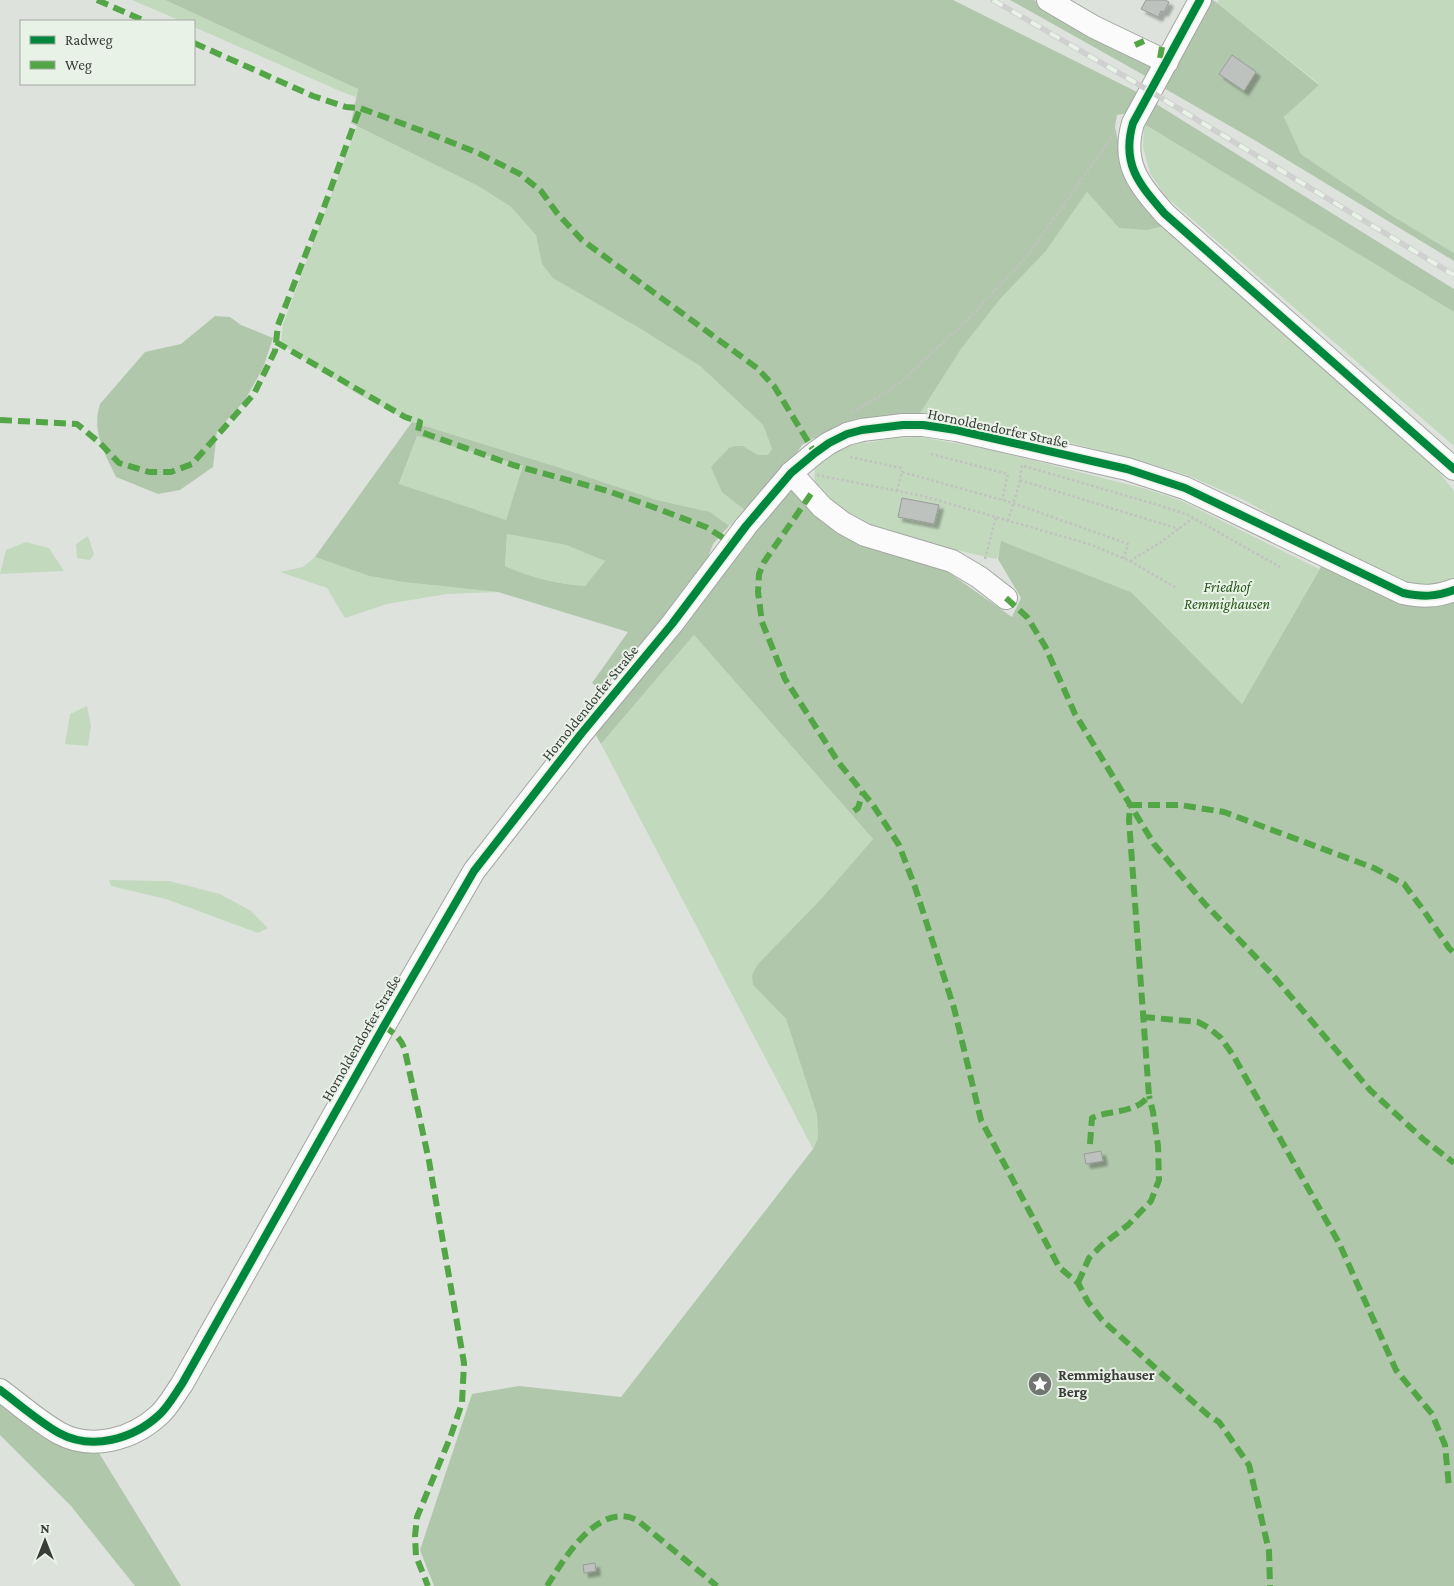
<svg xmlns="http://www.w3.org/2000/svg" width="1454" height="1586" viewBox="0 0 1454 1586" font-family="'Crimson Pro',serif">
<style>
.green{fill:#c3d9be}
.forest{fill:#b1c7ac;fill-rule:evenodd}
.building{fill:#bec2be;stroke:#989c98;filter:url(#shadow)}
.lines{fill:none;stroke-linecap:round;stroke-linejoin:round}
.minor-casing{stroke:#a3a7a3;stroke-width:24}
.path{stroke:#c1c2c0;stroke-width:2.5;stroke-dasharray:2.5 2.5;stroke-linecap:butt}
.minor{stroke:#fafbfa;stroke-width:22}
.rail-casing{stroke:#cfd0cf;stroke-width:5.5}
.rail{stroke:#e9f2e7;stroke-width:4;stroke-dasharray:11;stroke-linecap:butt}
.quiet{stroke:#53a645;stroke-width:6;stroke-dasharray:12 6;stroke-linecap:butt}
.cycleway-casing{stroke:#e9f2e7;stroke-width:11}
.cycleway{stroke:#00873e;stroke-width:8}
.labels{text-anchor:middle;dominant-baseline:central;stroke-width:4;stroke-linejoin:round;paint-order:stroke}
.street-label{font-size:15px;fill:#393c38;stroke:#e9f2e7}
.park-label{font-size:15px;font-style:italic;fill:#28571a;stroke:#e9f2e7}
.poi-label{font-size:15px;font-weight:bold;fill:#393c38;stroke:#e9f2e7;text-anchor:start}
</style>
<defs>
<filter id="shadow"><feDropShadow dx="4.5" dy="4.5" stdDeviation="1" flood-color="#0004"/></filter>
</defs>
<rect width="100%" height="100%" fill="#dde2dd"/>
<g class="green">
<path d="M132,0H165L358,89L356,97L342,92L194,27V21H181Z"/>
<path d="M1219,0H1454V253L1391,215L1301,154L1284,117L1319,84L1217,3Z"/>
<path d="M1144,124L1454,312V446L1165,196L1150,173L1143,147Z"/>
<path d="M357,126L478,186L511,207L537,235L542,264L700,366L763,425L772,449L768,455H758L743,446L750,514L729,526L709,512L657,500L561,468L412,422L357,394L281,344L283,324Z"/>
<path d="M1087,192L1119,228L1167,225L1439,472L1454,491V578L1451,581L1423,588L1399,582L1323,544L1244,500L1187,475L1135,459L986,422L919,415L961,349L1001,298L1046,251Z"/>
<path d="M417,436L524,466L506,520L399,485Z"/>
<path d="M921,437L976,447L1024,458L1146,489L1180,500L1319,569L1242,704L1131,592L1002,542L997,559L986,557L869,529L825,505L814,485L815,468L820,462L839,450L865,440L866,443L894,438Z"/>
<path d="M507,534L566,545L605,561L585,586C557,584 531,578 505,566Z"/>
<path d="M88,536L94,554L90,560L77,558L76,544Z"/>
<path d="M26,542L49,548L64,571L0,574L6,550Z"/>
<path d="M315,557L369,576L403,582L498,592L447,594L387,604L345,618L327,588L280,572L303,567Z"/>
<path d="M694,635L873,839L821,899L758,964L753,985L786,1019L817,1115L818,1138L813,1149L601,744Z"/>
<path d="M87,706L91,726L88,746L65,744L70,714Z"/>
<path d="M109,880L169,881L220,894L251,911L268,928L258,933L166,899L111,886Z"/>
</g>
<g class="forest">
<path d="M165,0H953L1141,94L1129,113L1117,115L1115,127L1128,186L1144,204L1167,225L1147,230L1119,228L1087,192L1046,251L1001,298L961,349L919,415L822,438H814L802,445L787,468L750,514L722,492L711,467L729,448L734,446H743L758,455H768L772,449L763,425L700,366L641,329L553,278L542,264L536,235L511,207L478,186L351,123L358,89Z"/>
<path d="M1010,0H1034L1040,5L1152,64L1149,78Z"/>
<path d="M1209,0H1213L1217,3L1319,85L1284,117L1301,154L1391,215L1454,253V261L1256,141L1162,87ZM1232,55L1256,72L1244,90L1219,74Z"/>
<path d="M1153,102L1454,289V312L1144,124Z"/>
<path d="M215,316L230,317L241,325L273,338L263,368L245,400L217,431L213,467L180,490L158,494L116,477C105,453 91,432 100,404L145,352L181,344Z"/>
<path d="M412,422L561,468L657,500L710,512L729,526L713,544L704,568L603,692L592,683L628,632L498,592L403,582L369,576L315,557ZM417,436L523,466L506,520L399,484ZM507,534L566,545L605,561L585,586C557,584 531,578 505,566Z"/>
<path d="M794,481L914,559L948,572L1012,617L1021,598L998,559L1001,541L1131,592L1242,704L1323,563L1454,596V1586H434L420,1550L472,1394L519,1386L621,1397L813,1149L818,1138L817,1115L786,1019L753,985L752,975L758,964L821,899L873,839L694,635L601,744L593,730Z"/>
<path d="M0,1404L43,1437L71,1450L99,1453L181,1586H135L71,1506L0,1435Z"/>
</g>
<g class="building">
<path d="M1146,0H1165L1169,2L1164,12L1161,11L1158,17L1141,9Z"/>
<path d="M1232,55L1256,72L1244,91L1219,74Z"/>
<path d="M902,498L939,505L934,524L898,517Z"/>
<path d="M1101,1151L1103,1161L1086,1164L1084,1154Z"/>
<path d="M595,1563L596,1571L584,1573L583,1565Z"/>
</g>
<g class="lines">
<g class="minor-casing">
<g id="minor">
<path d="M1048,0L1094,27L1167,62"/>
<path d="M1200,0L1133,123C1121,164 1139,184 1165,214L1454,469"/>
<path d="M791,473L822,507L843,523L865,535L952,561L979,577L1006,598"/>
<path d="M0,1390C19,1404 38,1421 59,1433C92,1451 133,1439 159,1415C168,1407 175,1394 182,1384L384,1026L474,871L581,734L672,624L746,526L791,473L815,453L829,443L847,434L862,430L903,425H923L956,430L1127,469L1185,488L1403,593C1422,597 1436,597 1454,590"/>
</g>
</g>
<g class="path">
<path d="M852,412L888,392L903,380L968,319L1025,259L1112,137"/>
<path d="M931,454L1008,474L1002,500"/>
<path d="M850,457L901,468L902,472"/>
<path d="M1024,466L1158,505L1188,515L1280,567"/>
<path d="M817,475L923,496L1092,545L1130,561L1161,542L1193,518"/>
<path d="M1020,480L1179,529"/>
<path d="M897,491L902,472L1013,503L1128,544L1124,558"/>
<path d="M1008,521L1019,485L1022,465"/>
<path d="M985,559L996,517"/>
<path d="M1130,561L1178,589"/>
</g>
<use href="#minor" class="minor"/>
<g class="rail-casing">
<path id="rail" d="M993,0L1143,87L1454,275"/>
</g>
<use href="#rail" class="rail"/>
<g class="quiet">
<path d="M97,0L145,21"/>
<path d="M194,43L313,96L346,107L360,108L428,133L478,153L520,174L541,191L557,213L582,240L757,368L774,386L815,453"/>
<path d="M1135,45L1144,41"/>
<path d="M1160,58L1162,47"/>
<path d="M276,342L405,417L420,422L418,431L513,465L608,491L653,507L706,527L733,544"/>
<path d="M0,420L77,424L100,443L119,463L149,472H171L192,464L254,394L275,351L278,325L323,210L360,108"/>
<path d="M811,494L764,562L759,574L758,592L762,622L785,679L839,763L873,805L899,845L915,887L954,1008L981,1120L1059,1267L1078,1283L1088,1302L1102,1320L1208,1415L1219,1422L1249,1465L1269,1551L1270,1586"/>
<path d="M1006,598L1027,617L1045,646L1075,714L1154,844L1205,904L1271,973L1370,1090L1423,1139L1454,1163"/>
<path d="M1130,805H1180L1224,812L1374,868L1404,884L1424,911L1449,948L1454,953"/>
<path d="M854,811L858,808L863,792"/>
<path d="M1143,1017L1198,1022L1209,1028L1221,1038L1233,1055L1339,1243L1396,1370L1432,1414L1445,1445L1449,1487"/>
<path d="M384,1026C394,1033 402,1039 405,1051L429,1161L464,1363L462,1403L450,1438L417,1517L415,1536L416,1556L428,1586"/>
<path d="M1090,1144L1092,1118C1107,1111 1125,1113 1140,1104C1143,1102 1146,1099 1149,1096L1129,820L1130,805"/>
<path d="M1078,1283L1089,1258L1102,1245L1128,1225L1151,1201L1159,1180L1158,1146L1153,1112L1149,1096"/>
<path d="M547,1586C564,1559 598,1501 637,1520L717,1586"/>
</g>
<g class="cycleway-casing">
<g id="cycleway">
<path d="M1200,0L1133,123C1121,164 1139,184 1165,214L1454,469"/>
<path d="M0,1390C19,1404 38,1421 59,1433C92,1451 133,1439 159,1415C168,1407 175,1394 182,1384L384,1026L474,871L581,734L672,624L746,526L791,473L815,453L829,443L847,434L862,430L903,425H923L956,430L1127,469L1185,488L1403,593C1422,597 1436,597 1454,590"/>
</g>
</g>
<use href="#cycleway" class="cycleway"/>
</g>
<defs>
<g id="sight-disc" transform="scale(1.25)"><circle r="9.5" fill="#727672" stroke="#e9f2e7"/><path d="M0-6L1.8-2.2L6-1.7L2.9 1.2L3.7 5.4L0 3.3L-3.7 5.4L-2.9 1.2L-6-1.7L-1.8-2.2Z" fill="#fff"/></g>
</defs>
<g fill-rule="evenodd">
<use href="#sight-disc" x="1040" y="1384"/>
</g>
<g class="labels">
<g class="street-label">
<text transform="translate(998 428) rotate(12)">Hornoldendorfer Straße</text>
<text transform="translate(590 703) rotate(-51)">Hornoldendorfer Straße</text>
<text transform="translate(361 1038) rotate(-60)">Hornoldendorfer Straße</text>
</g>
<g class="park-label">
<text x="1227" y="587">Friedhof<tspan x="1227" dy="17">Remmighausen</tspan></text>
</g>
<g class="poi-label">
<text x="1058" y="1375">Remmighauser<tspan x="1058" dy="17">Berg</tspan></text>
</g>
</g>
<rect x="20" y="20" width="175" height="65" fill="#e9f2e7" stroke="#a3a9a1"/>
<rect x="30" y="36" width="25" height="8" fill="#00873e" stroke="#a3a9a1"/>
<text x="65" y="45" font-size="15" fill="#393c38">Radweg</text>
<rect x="30" y="61" width="25" height="8" fill="#53a645" stroke="#a3a9a1"/>
<text x="65" y="70" font-size="15" fill="#393c38">Weg</text>
<g transform="translate(45 1541)" stroke="#e9f2e7" stroke-width="4" paint-order="stroke">
<path d="M0-4L9 19L0 12L-9 19Z" fill="#393c38"/>
<text y="-8" font-size="14" font-weight="bold" text-anchor="middle" fill="#393c38">N</text>
</g>
</svg>
